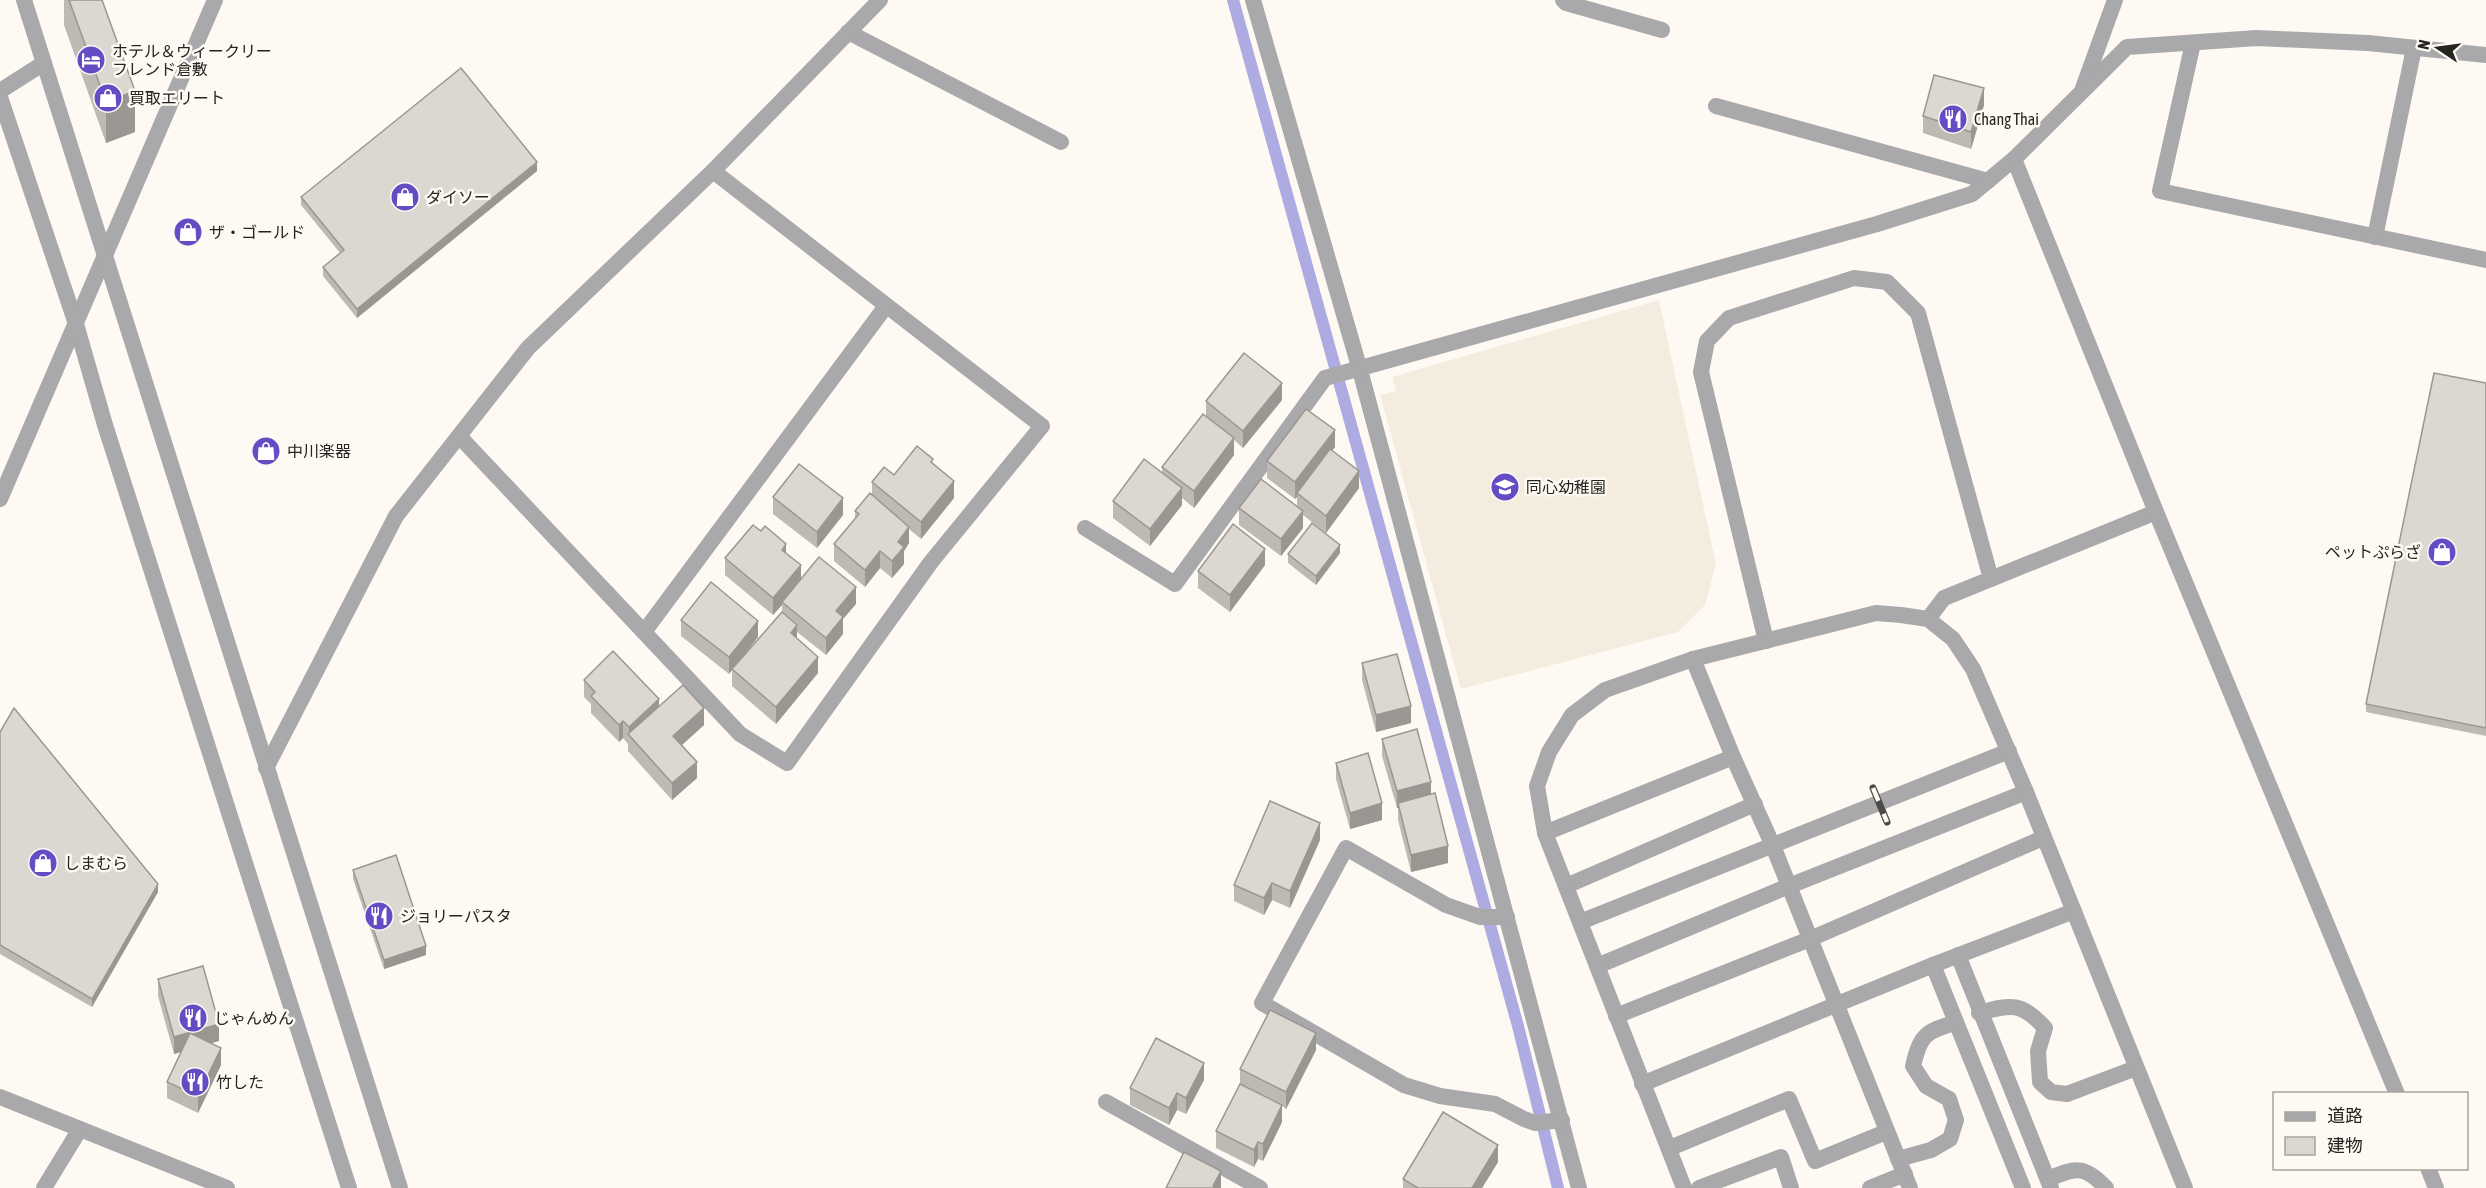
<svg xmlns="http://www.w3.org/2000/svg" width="2486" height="1188" viewBox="0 0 2486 1188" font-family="'Asap Condensed','Noto Sans JP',sans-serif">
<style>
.built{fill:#f4eddf}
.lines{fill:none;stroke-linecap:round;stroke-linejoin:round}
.stream{stroke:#aeaae2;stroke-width:12}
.service{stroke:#a9a9ac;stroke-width:16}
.minor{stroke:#a9a9ac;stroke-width:16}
.tertiary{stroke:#a9a9ac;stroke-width:16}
.rail-casing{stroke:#4c4a47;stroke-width:7}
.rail{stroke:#fefaf3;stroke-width:4.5;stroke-dasharray:14;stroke-linecap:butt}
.wall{fill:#bdbab4}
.shaded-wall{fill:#9a9792}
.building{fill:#dcd8d1;stroke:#9a9792;stroke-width:1.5}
.labels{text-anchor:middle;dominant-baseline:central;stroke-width:5;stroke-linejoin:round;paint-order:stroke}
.poi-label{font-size:16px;fill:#252421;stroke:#fefaf3;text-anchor:start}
</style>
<rect width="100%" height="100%" fill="#fefaf3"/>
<path class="built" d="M1659,300L1716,564L1705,605L1678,632L1461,689L1380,395L1396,391L1392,377Z"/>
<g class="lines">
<path class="stream" d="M1233,0L1518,1026L1558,1188"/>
<g class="service">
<path d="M1928,619L1944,598L2156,512"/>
<path d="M1766,641L1701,372L1707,341L1729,318L1854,278L1887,282L1918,313L1991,579"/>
<path d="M1693,659L1733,757L1773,846L1910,1188"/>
<path d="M1545,833L1733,757"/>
<path d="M1566,886L1755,804"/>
<path d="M1580,922L2009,751"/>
<path d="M1958,955L2051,1188"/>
<path d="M1933,965L2023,1188"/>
<path d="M1597,966L1789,886L2026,792"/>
<path d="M1979,1013C2011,1004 2022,1002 2045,1028L2038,1051L2040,1082L2051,1092L2067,1094L2136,1068"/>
<path d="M1616,1016L1810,939L2043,838"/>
<path d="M1642,1084L1933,965L2074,911"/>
<path d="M1670,1148L1789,1099L1815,1161L1886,1132"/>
<path d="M1898,1159L1931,1150L1950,1139L1956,1120L1949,1099L1926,1086L1913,1066C1920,1036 1925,1031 1955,1023"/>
<path d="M2048,1179C2075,1168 2084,1164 2106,1188"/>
<path d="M1684,1188L1545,833L1537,786L1549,752L1572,715L1605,690L1693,659L1876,613L1901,615L1928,619L1953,639L1973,669L2026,792L2185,1188"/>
<path d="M1699,1188L1781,1157L1791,1188"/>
<path d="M1870,1188L1905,1174"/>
</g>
<g class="minor">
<path d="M1253,0L1360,370L1579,1188"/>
<path d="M1563,0L1566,3L1662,30"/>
<path d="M848,32L1061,142"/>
<path d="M2193,43L2160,191L2486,260"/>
<path d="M2083,88L2115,0"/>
<path d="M0,91L44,63"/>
<path d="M1716,106L1988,181"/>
<path d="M2375,237L2414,48"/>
<path d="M459,436L740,734L787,763L931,562L1042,426L713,171"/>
<path d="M0,499L215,0"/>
<path d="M1085,528L1175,584L1325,378L1877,224L1972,194L2014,159L2127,47L2257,38L2368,43L2486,55"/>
<path d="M644,632L886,306"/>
<path d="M266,768L396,516L528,348L713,171L880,0"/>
<path d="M1507,917H1480L1446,905L1346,848L1262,1003L1404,1085L1440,1096L1495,1104L1524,1119L1535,1123L1562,1120"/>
<path d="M0,1097L227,1188"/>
<path d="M1106,1102L1260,1188"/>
<path d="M44,1188L80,1129"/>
</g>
<g class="tertiary">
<path d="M24,0C152,395 274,792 400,1188"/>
<path d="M0,97L76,324L105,425L349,1188"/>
<path d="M2014,159L2156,512L2397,1094"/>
<path d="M2428,1168L2436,1188"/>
</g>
<g class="rail-casing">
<path id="rail" d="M1873,788L1887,822"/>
</g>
<use href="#rail" class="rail"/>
</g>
<g class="wall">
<path d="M64,0H102L135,132L106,143L64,25Z"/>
<path d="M1984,105L1971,149L1923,133V116Z"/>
<path d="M537,171L357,318L323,276V267L340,253L301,205V197Z"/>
<path d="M2486,383V736L2366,712V704Z"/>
<path d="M1282,400L1243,448L1234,440V455L1194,508L1182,498V505L1150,546L1113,518V501L1162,473V467L1206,417V401Z"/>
<path d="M1335,447L1332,451L1359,488L1326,533L1303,515V528L1281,556L1239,525V508L1297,506V497L1295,499L1267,478V461Z"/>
<path d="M933,464L954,498L921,539L909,529V543L904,551V564L892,578L880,568L865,587L834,561V544L855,519V511L872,495V482Z"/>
<path d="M773,497L843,515L817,548L773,514Z"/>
<path d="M761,531L786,553L801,579L856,604L843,619V634L826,655L797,632V638L818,673L776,724L732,686V669L729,674L681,636V620L758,637L733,668L782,612V605L773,615L725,575V558Z"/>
<path d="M1340,553L1316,585L1288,563V554Z"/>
<path d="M1265,565L1230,612L1198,588V571Z"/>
<path d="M1362,663L1411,723L1376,732L1362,680Z"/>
<path d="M584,680L659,707L704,725L682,745L697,778L672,800L628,751V744L623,738L619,742L591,713V704L584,697Z"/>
<path d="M0,732L158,892L92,1007L0,954Z"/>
<path d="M1382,739L1431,794L1448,863L1411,872L1398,820V808H1397L1382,756Z"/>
<path d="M1336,763L1382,820L1350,829L1336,779Z"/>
<path d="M1320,840L1290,908L1272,900L1264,915L1234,901V885Z"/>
<path d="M353,870L426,955L384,969L353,879Z"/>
<path d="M158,979L219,1041L211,1043L221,1065L198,1113L167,1098V1082L181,1052L174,1054L158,996Z"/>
<path d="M1316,1050L1286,1109L1282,1106V1122L1263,1161L1258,1159L1254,1167L1216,1148V1131L1240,1084V1069Z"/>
<path d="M1204,1080L1186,1114L1177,1110L1169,1125L1130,1105V1088Z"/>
<path d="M1498,1162L1482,1188H1403V1179Z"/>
</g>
<g class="shaded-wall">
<path d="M1984,88V105L1971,149V132Z"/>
<path d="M135,91V132L106,143V102Z"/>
<path d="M537,162V171L357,318V309Z"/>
<path d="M1282,383V400L1243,448V431Z"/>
<path d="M1335,430V447L1298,495L1297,493V497L1295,499V482Z"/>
<path d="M1234,438V455L1194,508V491Z"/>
<path d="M1359,471V488L1326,533V516Z"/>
<path d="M954,481V498L921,539V522Z"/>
<path d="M1182,488V505L1150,546V529Z"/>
<path d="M843,498V515L817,548V532Z"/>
<path d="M1303,511V528L1281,556V539Z"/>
<path d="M909,527V543L904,551V564L892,578V561L898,542Z"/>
<path d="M786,544V561L782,550Z"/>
<path d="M1340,545V553L1316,585V576Z"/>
<path d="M1265,549V565L1230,612V595Z"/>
<path d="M880,551V568L865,587V570Z"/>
<path d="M801,565V582L782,602V605L773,615V598Z"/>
<path d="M856,587V604L843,619V634L826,655V638L836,611Z"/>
<path d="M758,621V637L729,674V657Z"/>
<path d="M797,625V642L791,633Z"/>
<path d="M818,657V673L776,724V707Z"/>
<path d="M659,699V715L629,734V727Z"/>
<path d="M1411,706V723L1376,732V715Z"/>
<path d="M704,708V725L673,753V736Z"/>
<path d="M623,721V738L619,742V725Z"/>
<path d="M697,762V778L672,800V783Z"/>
<path d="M1431,782V799L1398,803V808H1397V791Z"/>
<path d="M1382,803V820L1350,829V813Z"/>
<path d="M1320,823V840L1290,908V891Z"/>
<path d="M1448,846V863L1411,872V855Z"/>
<path d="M1272,883V900L1264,915V898Z"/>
<path d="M158,884V892L92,1007V999Z"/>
<path d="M426,946V955L384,969V960Z"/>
<path d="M219,1024V1041L174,1054V1037Z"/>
<path d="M1316,1033V1050L1286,1109V1092Z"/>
<path d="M221,1048V1065L198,1113V1096Z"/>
<path d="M1204,1063V1080L1186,1114V1098Z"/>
<path d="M1177,1093V1110L1169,1125V1108Z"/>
<path d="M1282,1105V1122L1263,1161V1144Z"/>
<path d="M1258,1142V1159L1254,1167V1150Z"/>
<path d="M1498,1145V1162L1482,1188H1472Z"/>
<path d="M1221,1171V1188H1213V1186Z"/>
</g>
<g class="building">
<path d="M69,0H102L135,91L106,102Z"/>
<path d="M461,68L537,162L357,309L323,267L344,250L301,197Z"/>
<path d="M1934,75L1984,88L1971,132L1923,116Z"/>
<path d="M1244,353L1282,383L1243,431L1206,401Z"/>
<path d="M2434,373L2486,383V728L2366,704Z"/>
<path d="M1306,409L1335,430L1295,482L1267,461Z"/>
<path d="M1203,414L1234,438L1194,491L1162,467Z"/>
<path d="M917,446L933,459L931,462L954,481L921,522L872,482L884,467L894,475Z"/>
<path d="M1330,449L1359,471L1326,516L1297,493Z"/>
<path d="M1144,459L1182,488L1150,529L1113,501Z"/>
<path d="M799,464L843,498L817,532L773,497Z"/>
<path d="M1261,479L1303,511L1281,539L1239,508Z"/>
<path d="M870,493L909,527L898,542L904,547L892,561L880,551L865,570L834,544L859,514L855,511Z"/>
<path d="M1312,523L1340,545L1316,576L1288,554Z"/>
<path d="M1233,524L1265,549L1230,595L1198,571Z"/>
<path d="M753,525L761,531L765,526L786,544L782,550L801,565L773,598L725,558Z"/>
<path d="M819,557L856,587L836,611L843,617L826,638L782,602Z"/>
<path d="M711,582L758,621L729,657L681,620Z"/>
<path d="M782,612L797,625L791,633L818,657L776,707L732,669Z"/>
<path d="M613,651L659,699L629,727L623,721L619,725L591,696L595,692L584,680Z"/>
<path d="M1397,654L1411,706L1376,715L1362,663Z"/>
<path d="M683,685L704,708L673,736L697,762L672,783L628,734Z"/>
<path d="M14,708L158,884L92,999L0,945V732Z"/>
<path d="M1417,729L1431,782L1397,791L1382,739Z"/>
<path d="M1368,753L1382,803L1350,813L1336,763Z"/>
<path d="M1435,793L1448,846L1411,855L1398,803Z"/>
<path d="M1270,801L1320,823L1290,891L1272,883L1264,898L1234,885Z"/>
<path d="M396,855L426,946L384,960L353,870Z"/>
<path d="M203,966L219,1024L174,1037L158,979Z"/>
<path d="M1270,1010L1316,1033L1286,1092L1240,1069Z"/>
<path d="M190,1033L221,1048L198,1096L167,1082Z"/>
<path d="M1156,1038L1204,1063L1186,1098L1177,1093L1169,1108L1130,1088Z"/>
<path d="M1240,1084L1282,1105L1263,1144L1258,1142L1254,1150L1216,1131Z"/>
<path d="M1443,1112L1498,1145L1472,1188H1418L1403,1179Z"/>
<path d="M1184,1152L1221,1171L1213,1186L1217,1188H1166Z"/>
</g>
<defs>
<g id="hotel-disc" transform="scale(1.5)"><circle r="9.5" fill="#644cc5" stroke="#fefaf3"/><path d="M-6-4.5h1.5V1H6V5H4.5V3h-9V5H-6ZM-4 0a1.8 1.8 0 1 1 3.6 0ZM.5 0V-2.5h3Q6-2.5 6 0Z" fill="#fff"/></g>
<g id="shop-disc" transform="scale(1.5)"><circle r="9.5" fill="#644cc5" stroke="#fefaf3"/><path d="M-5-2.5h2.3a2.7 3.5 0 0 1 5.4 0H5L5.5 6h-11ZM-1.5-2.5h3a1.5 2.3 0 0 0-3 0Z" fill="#fff"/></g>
<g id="restaurant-disc" transform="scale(1.5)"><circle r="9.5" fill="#644cc5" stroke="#fefaf3"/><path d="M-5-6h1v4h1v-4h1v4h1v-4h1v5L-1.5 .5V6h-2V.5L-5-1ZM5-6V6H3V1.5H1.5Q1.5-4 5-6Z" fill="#fff"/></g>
<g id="school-disc" transform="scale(1.5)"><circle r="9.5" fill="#644cc5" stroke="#fefaf3"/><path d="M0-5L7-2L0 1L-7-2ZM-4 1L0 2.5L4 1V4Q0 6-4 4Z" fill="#fff"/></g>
</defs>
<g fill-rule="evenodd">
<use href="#hotel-disc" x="91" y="60"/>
<use href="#shop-disc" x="108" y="98"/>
<use href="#restaurant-disc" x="1953" y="119"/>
<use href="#shop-disc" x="405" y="197"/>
<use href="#shop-disc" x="188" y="232"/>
<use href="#shop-disc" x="266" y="451"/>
<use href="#school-disc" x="1505" y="487"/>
<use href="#shop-disc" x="2442" y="552"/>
<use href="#shop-disc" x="43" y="863"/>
<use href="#restaurant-disc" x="379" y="916"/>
<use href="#restaurant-disc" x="193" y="1018"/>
<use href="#restaurant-disc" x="195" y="1082"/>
</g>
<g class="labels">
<g class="poi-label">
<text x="112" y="51">ホテル＆ウィークリー<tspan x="112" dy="18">フレンド倉敷</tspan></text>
<text x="129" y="98">買取エリート</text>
<text x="1974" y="119">Chang Thai</text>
<text x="426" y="197">ダイソー</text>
<text x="209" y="232">ザ・ゴールド</text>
<text x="287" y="451">中川楽器</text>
<text x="1526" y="487">同心幼稚園</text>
<text x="2421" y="552" text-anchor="end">ペットぷらざ</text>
<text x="64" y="863">しまむら</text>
<text x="400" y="916">ジョリーパスタ</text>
<text x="214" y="1018">じゃんめん</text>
<text x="216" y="1082">竹した</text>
</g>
</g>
<rect x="2273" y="1092" width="195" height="78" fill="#fefaf3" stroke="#a7a49f" stroke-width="1.5"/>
<rect x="2285" y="1112" width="30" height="9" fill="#a9a9ac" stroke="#a7a49f" stroke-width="1.5"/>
<text x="2327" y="1122" font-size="18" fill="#252421">道路</text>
<rect x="2285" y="1137" width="30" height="18" fill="#dcd8d1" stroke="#a7a49f" stroke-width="1.5"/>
<text x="2327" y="1152" font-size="18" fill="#252421">建物</text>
<g transform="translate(2438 48) rotate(283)" stroke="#fefaf3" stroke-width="4.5" paint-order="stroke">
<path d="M0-4.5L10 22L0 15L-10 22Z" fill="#252421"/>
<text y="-9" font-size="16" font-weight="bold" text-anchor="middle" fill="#252421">N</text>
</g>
</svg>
